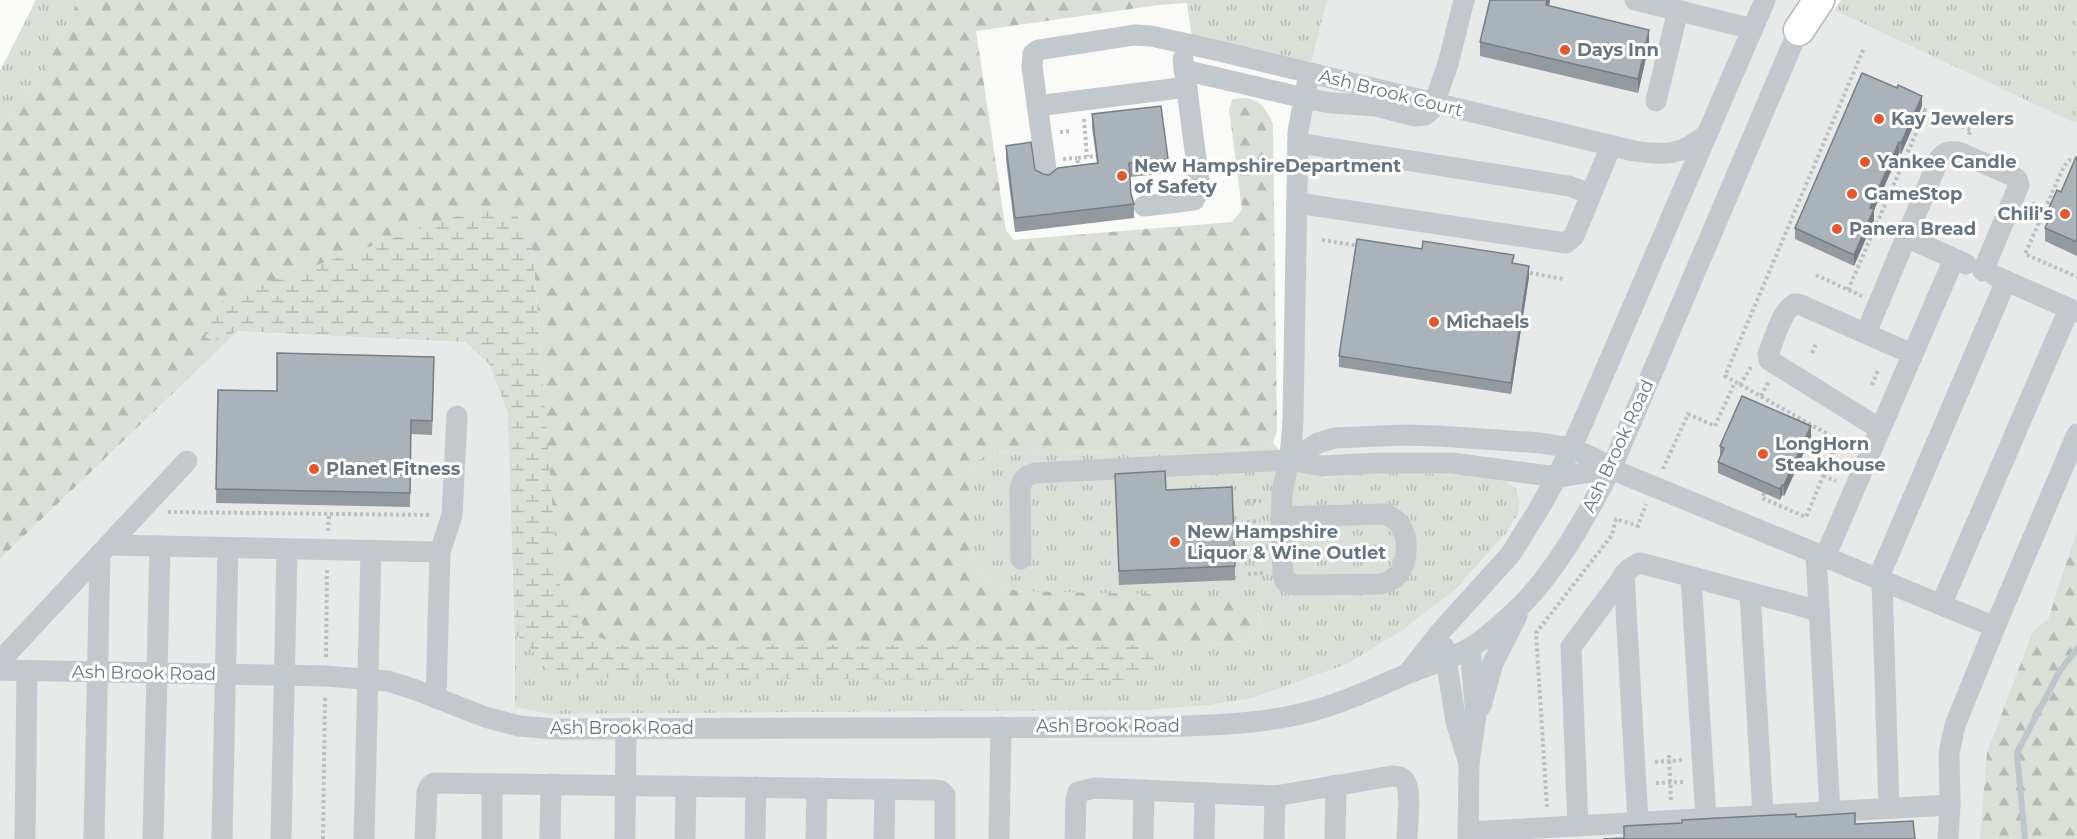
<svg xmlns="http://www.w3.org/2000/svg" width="2077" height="839" viewBox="0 0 2077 839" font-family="Montserrat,sans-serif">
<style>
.built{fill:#e8e9e9}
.grass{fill:url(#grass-tufts)}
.forest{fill:url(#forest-firs)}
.wetland{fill:url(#wetland-marsh)}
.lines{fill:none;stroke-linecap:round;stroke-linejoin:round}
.stream{stroke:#bbc7cb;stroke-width:6}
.highway-casing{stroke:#b4b9bd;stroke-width:33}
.path{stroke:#bbbfc2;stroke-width:4;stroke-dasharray:3 3;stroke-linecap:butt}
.minor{stroke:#c3c8cc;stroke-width:21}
.highway{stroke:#fff;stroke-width:30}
.wall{fill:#929a9f}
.shaded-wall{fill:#777d82}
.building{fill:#aab3b9;stroke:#777d82;stroke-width:1.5}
.poi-dot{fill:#e4572e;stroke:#fff;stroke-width:2}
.labels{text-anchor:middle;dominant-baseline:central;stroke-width:6;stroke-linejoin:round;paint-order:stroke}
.poi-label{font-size:18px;font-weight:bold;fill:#657683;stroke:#fff;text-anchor:start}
.street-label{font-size:18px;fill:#657683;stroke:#fff}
</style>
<defs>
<pattern id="grass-tufts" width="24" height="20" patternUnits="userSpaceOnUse" patternTransform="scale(1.5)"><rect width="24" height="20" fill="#dadfd7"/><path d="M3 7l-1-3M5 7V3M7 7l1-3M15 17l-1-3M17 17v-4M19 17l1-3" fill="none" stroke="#b4b9b4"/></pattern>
<pattern id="forest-firs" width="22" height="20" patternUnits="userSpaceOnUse" patternTransform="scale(1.5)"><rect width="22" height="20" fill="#dadfd7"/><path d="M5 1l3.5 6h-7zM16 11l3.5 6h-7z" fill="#b4b9b4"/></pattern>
<pattern id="wetland-marsh" width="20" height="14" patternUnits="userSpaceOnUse" patternTransform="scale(1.5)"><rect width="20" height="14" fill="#dadfd7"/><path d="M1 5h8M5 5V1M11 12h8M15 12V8" fill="none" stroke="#b4b9b4"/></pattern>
</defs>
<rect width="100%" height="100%" fill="#fafaf8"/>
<path class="built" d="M1327,0H1813L2077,124V649L2025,839H0V559L238,331L515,345L516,707L550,714L1147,710L1210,705L1253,698L1347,664L1403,630L1456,589L1506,533L1518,514L1520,501L1516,489L1504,479L1370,473L1325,478L1289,460L1309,73Z"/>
<g class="grass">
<path d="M36,0H79L38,80L0,130V71Z"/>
<path d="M1161,0H1327L1311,64L1192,38L1187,3L1159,5Z"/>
<path d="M1841,0H2077V124L1834,10Z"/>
<path d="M486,206L622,645H1205L1253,640L1261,622L1256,607L1017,591L996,584L979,572L971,552V472L977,460L990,453L1262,449L1273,443L1289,460L1325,478L1370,473L1469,474L1504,479L1516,489L1520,501L1518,514L1506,533L1456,589L1403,630L1347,664L1253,698L1210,705L1147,710L550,714L515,707V634L508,413L490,365L466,342L238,331L217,340Z"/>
</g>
<g class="forest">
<path d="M79,0H1161L1159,5L976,31L1006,231L1014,240L1232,222L1242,210L1229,109L1232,100C1254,93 1265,105 1273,124L1277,431L1273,443L1262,449L990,453L977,460L971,472V552L979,572L996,584L1017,591L1223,596L1242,600L1256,607L1261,622L1253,640L1205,645H622L588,634L558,581L532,237L486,206L217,340L238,331L0,559V130L38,80Z"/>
<path d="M2077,530V839H1980L1987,753L2033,631L2048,620Z"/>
</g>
<path class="wetland" d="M486,206L515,213L532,237L558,581L588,634L622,645H1148L1158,654C1143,685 1129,679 1098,680L570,678L550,673L528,645L515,634L508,413L490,365L466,342L238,331L217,340L205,338L209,323L225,297Z"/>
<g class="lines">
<path class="stream" d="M2025,839L2017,753L2059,672L2077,649"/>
<g class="highway-casing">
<path id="highway" d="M1799,30L1819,0"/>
</g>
<g class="path">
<path d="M1918,107L1971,130L1968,136"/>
<path d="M1084,119L1087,157"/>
<path d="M1060,132L1071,131"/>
<path d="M1063,159L1077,158"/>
<path d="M2077,162L2070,160L2064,166L2025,254L2077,277"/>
<path d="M1079,169L1077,158L1096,156"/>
<path d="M2032,203L2045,209"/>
<path d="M1875,228L1888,234"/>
<path d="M1322,240L1360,246"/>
<path d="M1524,272L1564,279"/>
<path d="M1816,275L1862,296"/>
<path d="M1848,290L1926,110"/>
<path d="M1812,353L1817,342"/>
<path d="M1740,385L1751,367"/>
<path d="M1872,385L1878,370"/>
<path d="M1761,396L1769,381"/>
<path d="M1663,469L1688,414L1715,426L1735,382"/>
<path d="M1823,476L1836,481"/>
<path d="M1764,493L1762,498L1806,517L1838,440L1725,376L1864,48"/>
<path d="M1247,501H1261"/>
<path d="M168,512L430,515"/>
<path d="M1247,522L1260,521"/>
<path d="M328,531L329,513"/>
<path d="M1248,574L1264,573"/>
<path d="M326,657L327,569"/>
<path d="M1669,755L1671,800"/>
<path d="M1655,762L1683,760"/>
<path d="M1656,783L1684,782"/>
<path d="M1547,807L1536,633L1612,535L1616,519L1638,526L1646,504"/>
<path d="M323,839L325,695"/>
</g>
<g class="minor">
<path d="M1635,0L1753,29"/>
<path d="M1184,70L1304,98L1331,103L1376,106L1415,116L1425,115L1432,109L1448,64L1464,0"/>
<path d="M1656,101L1678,10"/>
<path d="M1037,106L1187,87"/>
<path d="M1298,143L1569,186L1591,194"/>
<path d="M1047,176L1032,67L1033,54L1038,50L1134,35L1151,36L1215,50L1634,151C1666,156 1682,155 1707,134"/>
<path d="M1297,203L1566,243L1574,236L1611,146"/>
<path d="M1144,206L1194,200L1200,189L1183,59"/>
<path d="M1906,237L1966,264"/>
<path d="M1995,276L2077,312"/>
<path d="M1866,333L1939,159C1945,152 1949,151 1958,152L2011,175L2017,179L2019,185L1983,271"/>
<path d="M1880,429L1769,360L1768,354C1775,339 1780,313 1794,304L1801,305L1912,354"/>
<path d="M1289,460L1318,443L1334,438L1404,435L1439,436L1541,443L1571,448L1596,459L1611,469L1995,627"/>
<path d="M1282,517L1384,514C1390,516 1396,519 1400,525C1410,539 1408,568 1393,579C1390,581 1384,583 1380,584L1295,585L1285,581L1283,574C1282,548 1280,521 1282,496C1283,483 1287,472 1289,459C1292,446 1292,431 1293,418L1298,132L1309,73"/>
<path d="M108,545L440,552"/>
<path d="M1816,554L1830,812"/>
<path d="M1825,557L1954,259"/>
<path d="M1021,559L1020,489C1022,479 1025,476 1035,473L1289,460L1322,466L1380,463H1452L1557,477L1611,469"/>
<path d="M1624,574L1638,822"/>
<path d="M1691,577L1706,818"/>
<path d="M1878,579L2006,281"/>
<path d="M1882,581L1889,808"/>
<path d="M1750,593L1763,815"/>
<path d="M1941,605L2069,309"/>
<path d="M1444,647L1456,722L1468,760"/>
<path d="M0,661L187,461"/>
<path d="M0,670L326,676L388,681L416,690L485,717L519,726L554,729L1154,727C1207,725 1261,725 1312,711C1346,702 1377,687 1409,673C1429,665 1450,659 1468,649C1483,641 1499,626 1511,615C1552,579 1586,517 1611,469L1804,17"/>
<path d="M1408,673L1442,630L1510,555L1537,512L1557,477L1579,431L1765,0"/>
<path d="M436,698L440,552L452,515L457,416"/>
<path d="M1481,706L1493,663L1517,616"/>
<path d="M1578,826L1571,647L1629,569L1639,563L1644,564L1819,611"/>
<path d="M1468,832L1950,805"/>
<path d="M25,839L27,671"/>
<path d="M94,839L100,554"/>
<path d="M153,839L160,546"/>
<path d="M222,839L228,548"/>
<path d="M281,839L287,549"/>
<path d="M364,839L371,550"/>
<path d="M425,839L427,792L430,786L434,783L934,790L941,791L945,795V839"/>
<path d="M492,839V784"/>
<path d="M550,839L551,784"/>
<path d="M625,839L626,728"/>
<path d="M685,839L686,786"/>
<path d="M755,839L756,787"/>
<path d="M816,839L817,788"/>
<path d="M884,839L885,789"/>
<path d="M999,839L1001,727"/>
<path d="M1075,839L1076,800L1078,792L1095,788L1275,796L1392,776C1397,776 1402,777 1405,781C1412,791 1407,826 1407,839"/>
<path d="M1143,839L1144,790"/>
<path d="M1204,839L1205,793"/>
<path d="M1274,839L1275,796"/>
<path d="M1335,839L1336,785"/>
<path d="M1468,839L1469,764L1476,715L1470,648"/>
<path d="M1948,839L1950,805L1949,753L1955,725L1995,627L2077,434"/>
</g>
<use href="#highway" class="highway"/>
</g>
<g class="wall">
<path d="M1490,0H1550L1549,6L1649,44L1638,93L1480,56V42Z"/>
<path d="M1922,106L1901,154L1899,153L1874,210V220L1854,266L1795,239V228Z"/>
<path d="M1092,114L1168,159V173L1130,177L1131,194L1134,204V218L1015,232L1006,160V146L1035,170L1043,174L1049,175L1097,163L1092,128Z"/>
<path d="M2077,157V256L2045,241V228L2049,218V208L2061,192Z"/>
<path d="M1514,264L1529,277L1511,394L1339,367V356Z"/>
<path d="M434,371L432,435L411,434L410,507L216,503L218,390L277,391Z"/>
<path d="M1811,437L1784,496L1782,495L1780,500L1718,473V462L1720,456V446Z"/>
<path d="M1115,474L1166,490L1235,566V580L1119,585Z"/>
</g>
<g class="shaded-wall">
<path d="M1547,0H1550L1546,19V5Z"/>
<path d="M1649,30V44L1638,93V79Z"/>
<path d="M1922,96V106L1901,154V143Z"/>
<path d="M1899,142V153L1874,210V220L1854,266V255L1870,208Z"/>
<path d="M1529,266V277L1511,394V383Z"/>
<path d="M1811,426V437L1784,496V485Z"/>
<path d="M1782,485V495L1780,500V489Z"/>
</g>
<g class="building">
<path d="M1490,0H1547L1546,5L1649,30L1638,79L1480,42Z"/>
<path d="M1862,73L1897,88L1898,85L1922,96L1901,143L1899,142L1870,208L1874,209L1854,255L1795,228Z"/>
<path d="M1161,106L1168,159L1129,163L1131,194L1134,204L1015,218L1006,146L1031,142L1035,170L1043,174L1049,175L1058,168L1098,163L1092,114Z"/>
<path d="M2076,157H2077V242L2045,228L2053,210L2049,208L2057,190L2061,192Z"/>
<path d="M1357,239L1422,249L1423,241L1514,255L1512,263L1529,266L1511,383L1339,356Z"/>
<path d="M277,353L434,357L432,421L411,420L410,493L216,489L218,390L277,391Z"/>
<path d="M1742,396L1811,426L1784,485H1782L1780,489L1718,462L1724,448L1720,446Z"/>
<path d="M1165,471L1166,490L1232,487L1235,566L1119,571L1115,474Z"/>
<path d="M1855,813V824L1913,821L1915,839H1603L1624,838V826L1682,823V820L1796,814V817Z"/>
</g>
<g class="poi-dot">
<circle cx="1565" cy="50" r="6"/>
<circle cx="1879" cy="119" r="6"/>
<circle cx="1865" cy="162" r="6"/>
<circle cx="1122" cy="176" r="6"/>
<circle cx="1852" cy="194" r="6"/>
<circle cx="2065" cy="214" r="6"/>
<circle cx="1837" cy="229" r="6"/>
<circle cx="1434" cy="322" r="6"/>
<circle cx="1763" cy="454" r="6"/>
<circle cx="314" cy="469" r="6"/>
<circle cx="1175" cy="542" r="6"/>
</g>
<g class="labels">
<g class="poi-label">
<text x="1577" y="50">Days Inn</text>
<text x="1891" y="119">Kay Jewelers</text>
<text x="1877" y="162">Yankee Candle</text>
<text x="1134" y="166">New HampshireDepartment<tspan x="1134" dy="21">of Safety</tspan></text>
<text x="1864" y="194">GameStop</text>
<text x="2053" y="214" text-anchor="end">Chili's</text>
<text x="1849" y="229">Panera Bread</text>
<text x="1446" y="322">Michaels</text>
<text x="1775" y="444">LongHorn<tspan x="1775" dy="21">Steakhouse</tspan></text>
<text x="326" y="469">Planet Fitness</text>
<text x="1187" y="532">New Hampshire<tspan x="1187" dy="21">Liquor &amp; Wine Outlet</tspan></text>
</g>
<g class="street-label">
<text transform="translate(1391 93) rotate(14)">Ash Brook Court</text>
<text transform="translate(1618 446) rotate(-65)">Ash Brook Road</text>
<text transform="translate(144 673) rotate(1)">Ash Brook Road</text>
<text x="1108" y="726">Ash Brook Road</text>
<text x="622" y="728">Ash Brook Road</text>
</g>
</g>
</svg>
